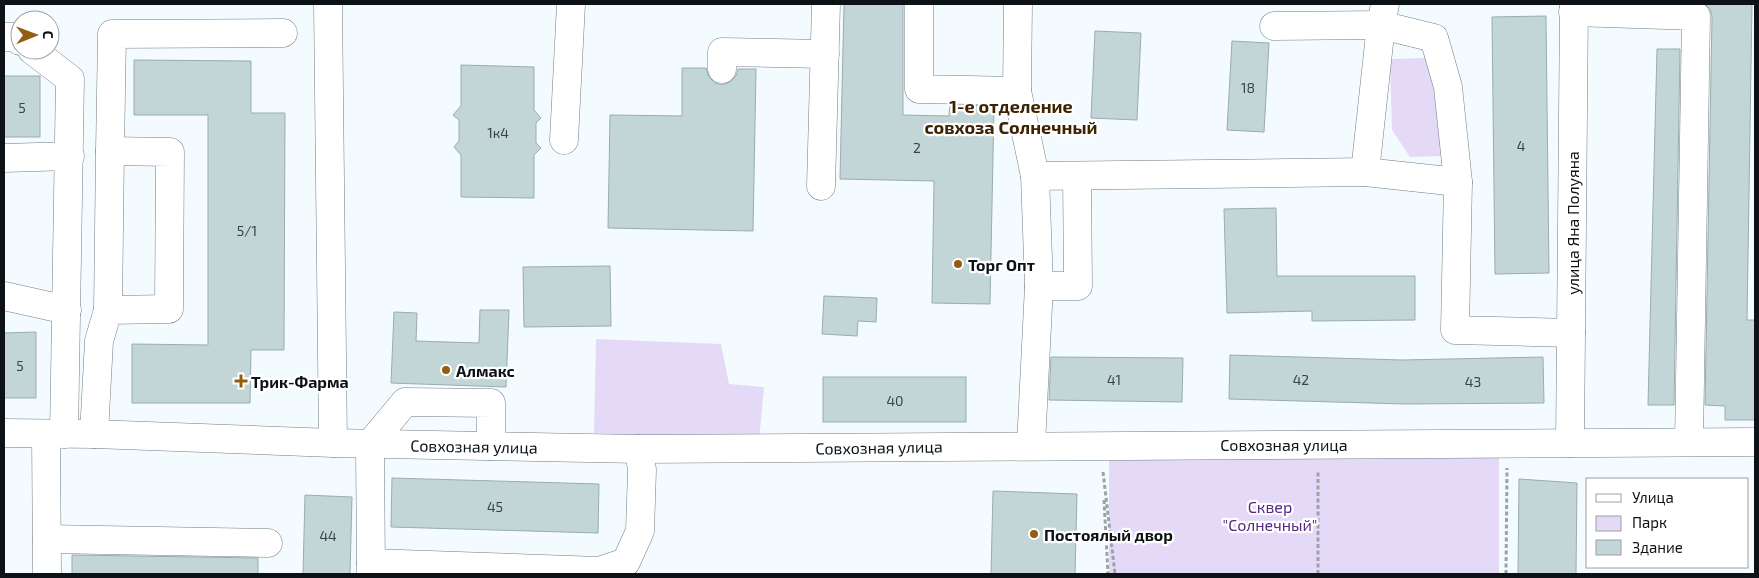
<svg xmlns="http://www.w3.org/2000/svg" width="1759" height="578" viewBox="0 0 1759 578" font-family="'Exo 2',sans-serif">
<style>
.green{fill:#e5d9f8}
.building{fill:#c2d6d7;stroke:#99acae}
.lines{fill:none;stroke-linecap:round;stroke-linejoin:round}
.minor-casing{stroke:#707d86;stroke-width:29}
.path{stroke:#9ca3a7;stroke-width:3;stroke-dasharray:4 2.5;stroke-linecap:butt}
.minor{stroke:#fff;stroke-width:28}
.poi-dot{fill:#925d11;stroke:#fff;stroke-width:2}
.labels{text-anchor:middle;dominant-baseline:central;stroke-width:4.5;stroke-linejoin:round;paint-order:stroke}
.number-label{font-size:14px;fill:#3a4346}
.street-label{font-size:16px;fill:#0d1216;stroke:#fff}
.poi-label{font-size:16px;font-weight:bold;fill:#0d1216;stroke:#fff;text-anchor:start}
.park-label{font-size:16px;fill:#572a86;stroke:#fff}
.neighbourhood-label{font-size:18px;font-weight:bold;fill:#3d2302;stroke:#fff}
</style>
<rect width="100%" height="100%" fill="#f4fbff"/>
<g class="green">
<path d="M1425,58L1439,86L1442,156L1410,157L1392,130L1390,59Z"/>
<path d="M596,339L721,344L729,384L764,387L759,441L594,433Z"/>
<path d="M1499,454V574H1109V456Z"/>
</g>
<g class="building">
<path d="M844,4H903V115L949,116L950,105L994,106L990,304L932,303L934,181L840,179Z"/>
<path d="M1705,4H1752L1747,320H1755V420H1725V406L1705,405L1712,16L1710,9Z"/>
<path d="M1546,16L1549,273L1495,274L1492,17Z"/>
<path d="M1095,31L1141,33L1137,120L1091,118Z"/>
<path d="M1232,41L1269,43L1264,132L1227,130Z"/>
<path d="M1657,49H1680L1674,405H1648Z"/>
<path d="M134,60L251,61V113H285L284,350H251L250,403H132V344L208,345V115H134Z"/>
<path d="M461,65L534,67V110L541,118L536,123V143L541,148L534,155V198L461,197V155L454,147L459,141V120L453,115L461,106Z"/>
<path d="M682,68H706L709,77L715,83L722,85L730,82L736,76L738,69H756L753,231L608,228L610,115L682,116Z"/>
<rect x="4" y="76" width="36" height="61"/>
<path d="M1276,208L1277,276H1415V320L1312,321V311L1227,313L1224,209Z"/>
<path d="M610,266L611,326L524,327L523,267Z"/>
<path d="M824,296L877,298L876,322L858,321L857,336L822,334Z"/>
<path d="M480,310H509L506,387L391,383L394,312L417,313L416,341L479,343Z"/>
<path d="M36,332V398H4V333Z"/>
<path d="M1230,355L1402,360L1543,357L1544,403L1405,404L1229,399Z"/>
<path d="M1051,357L1183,358L1182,402L1049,400Z"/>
<rect x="823" y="377" width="143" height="45"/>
<path d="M392,478L599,484L598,533L391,527Z"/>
<path d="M1519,479L1577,483L1576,574H1518Z"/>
<path d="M993,491L1077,494L1075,574H991Z"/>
<path d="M305,495L352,497L350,574H303Z"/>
<path d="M72,555L258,558V574H72Z"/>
</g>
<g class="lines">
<g class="minor-casing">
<g id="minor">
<path d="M328,4L333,443"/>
<path d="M919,4V89L1017,91"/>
<path d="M1018,4L1017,91L1035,176L1039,286L1031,445"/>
<path d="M1385,4L1381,25L1434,38L1448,87L1458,182L1455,330L1571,333"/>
<path d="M1573,12L1696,16L1689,441"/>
<path d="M1274,26L1381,25L1365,172"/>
<path d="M4,37H15L20,41"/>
<path d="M32,50L70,79L64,434"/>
<path d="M722,69V52L825,54"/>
<path d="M564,140L571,4"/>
<path d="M4,158L70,156"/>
<path d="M1035,176L1365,172L1458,182"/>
<path d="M821,186L826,4"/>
<path d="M1039,286H1078L1077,176"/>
<path d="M4,296L67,310"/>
<path d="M108,310L110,151"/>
<path d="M4,433L94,434L333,443L639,449L1755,442"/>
<path d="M46,434L47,574"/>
<path d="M94,434L99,341L108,310L169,309L170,152L110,151L112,34L283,33"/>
<path d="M1570,443L1574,4"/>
<path d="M47,539L268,543"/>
<path d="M371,563L599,571L626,562L640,531L642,470L639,449"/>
<path d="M371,574L370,444L405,402L491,403V446"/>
</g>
</g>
<g class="path">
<path d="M1103,472L1115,574"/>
<path d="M1104,500L1108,574"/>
<path d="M1318,574V471"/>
<path d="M1506,574L1507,468"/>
</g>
<use href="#minor" class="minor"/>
</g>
<g class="poi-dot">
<circle cx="958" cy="264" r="5"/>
<circle cx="446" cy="370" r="5"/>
<path d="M238.5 373.5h5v5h5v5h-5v5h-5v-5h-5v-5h5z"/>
<circle cx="1034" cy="534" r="5"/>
</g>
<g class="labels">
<g class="number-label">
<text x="1248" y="87">18</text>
<text x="22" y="107">5</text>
<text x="498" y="132">1к4</text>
<text x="1521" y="145">4</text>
<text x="917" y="147">2</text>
<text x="247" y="230">5/1</text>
<text x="20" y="365">5</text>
<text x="1114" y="379">41</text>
<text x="1301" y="379">42</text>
<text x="1473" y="381">43</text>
<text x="895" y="400">40</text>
<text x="495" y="506">45</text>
<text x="328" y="535">44</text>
</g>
<g class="street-label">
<text transform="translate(1572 223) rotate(-90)">улица Яна Полуяна</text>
<text x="1284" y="444">Совхозная улица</text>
<text transform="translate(474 446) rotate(1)">Совхозная улица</text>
<text transform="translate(879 447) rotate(-1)">Совхозная улица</text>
</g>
<g class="poi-label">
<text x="968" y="264">Торг Опт</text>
<text x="456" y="370">Алмакс</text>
<text x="251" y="381">Трик-Фарма</text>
<text x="1044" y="534">Постоялый двор</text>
</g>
<g class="park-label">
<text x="1270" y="506">Сквер<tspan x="1270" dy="18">"Солнечный"</tspan></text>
</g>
<g class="neighbourhood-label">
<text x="1011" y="106">1-е отделение<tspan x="1011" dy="21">совхоза Солнечный</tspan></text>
</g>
</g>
<rect width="1759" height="578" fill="none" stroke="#0d1216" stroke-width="10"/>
<rect x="1586" y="478" width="162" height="90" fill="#ffffff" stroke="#9ea0a2"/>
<rect x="1596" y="494" width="25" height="8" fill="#ffffff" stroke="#9ea0a2"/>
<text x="1632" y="503" font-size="15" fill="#0d1216">Улица</text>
<rect x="1596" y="516" width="25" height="15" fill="#e5d9f8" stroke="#9ea0a2"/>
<text x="1632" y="528" font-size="15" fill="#0d1216">Парк</text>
<rect x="1596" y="540" width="25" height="15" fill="#c2d6d7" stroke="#9ea0a2"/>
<text x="1632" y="553" font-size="15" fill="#0d1216">Здание</text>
<g transform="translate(35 35) rotate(89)"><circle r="24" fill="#ffffff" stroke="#9ea0a2"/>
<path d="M0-4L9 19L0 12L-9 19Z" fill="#925d11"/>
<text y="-8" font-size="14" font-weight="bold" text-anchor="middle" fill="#0d1216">С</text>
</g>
</svg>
